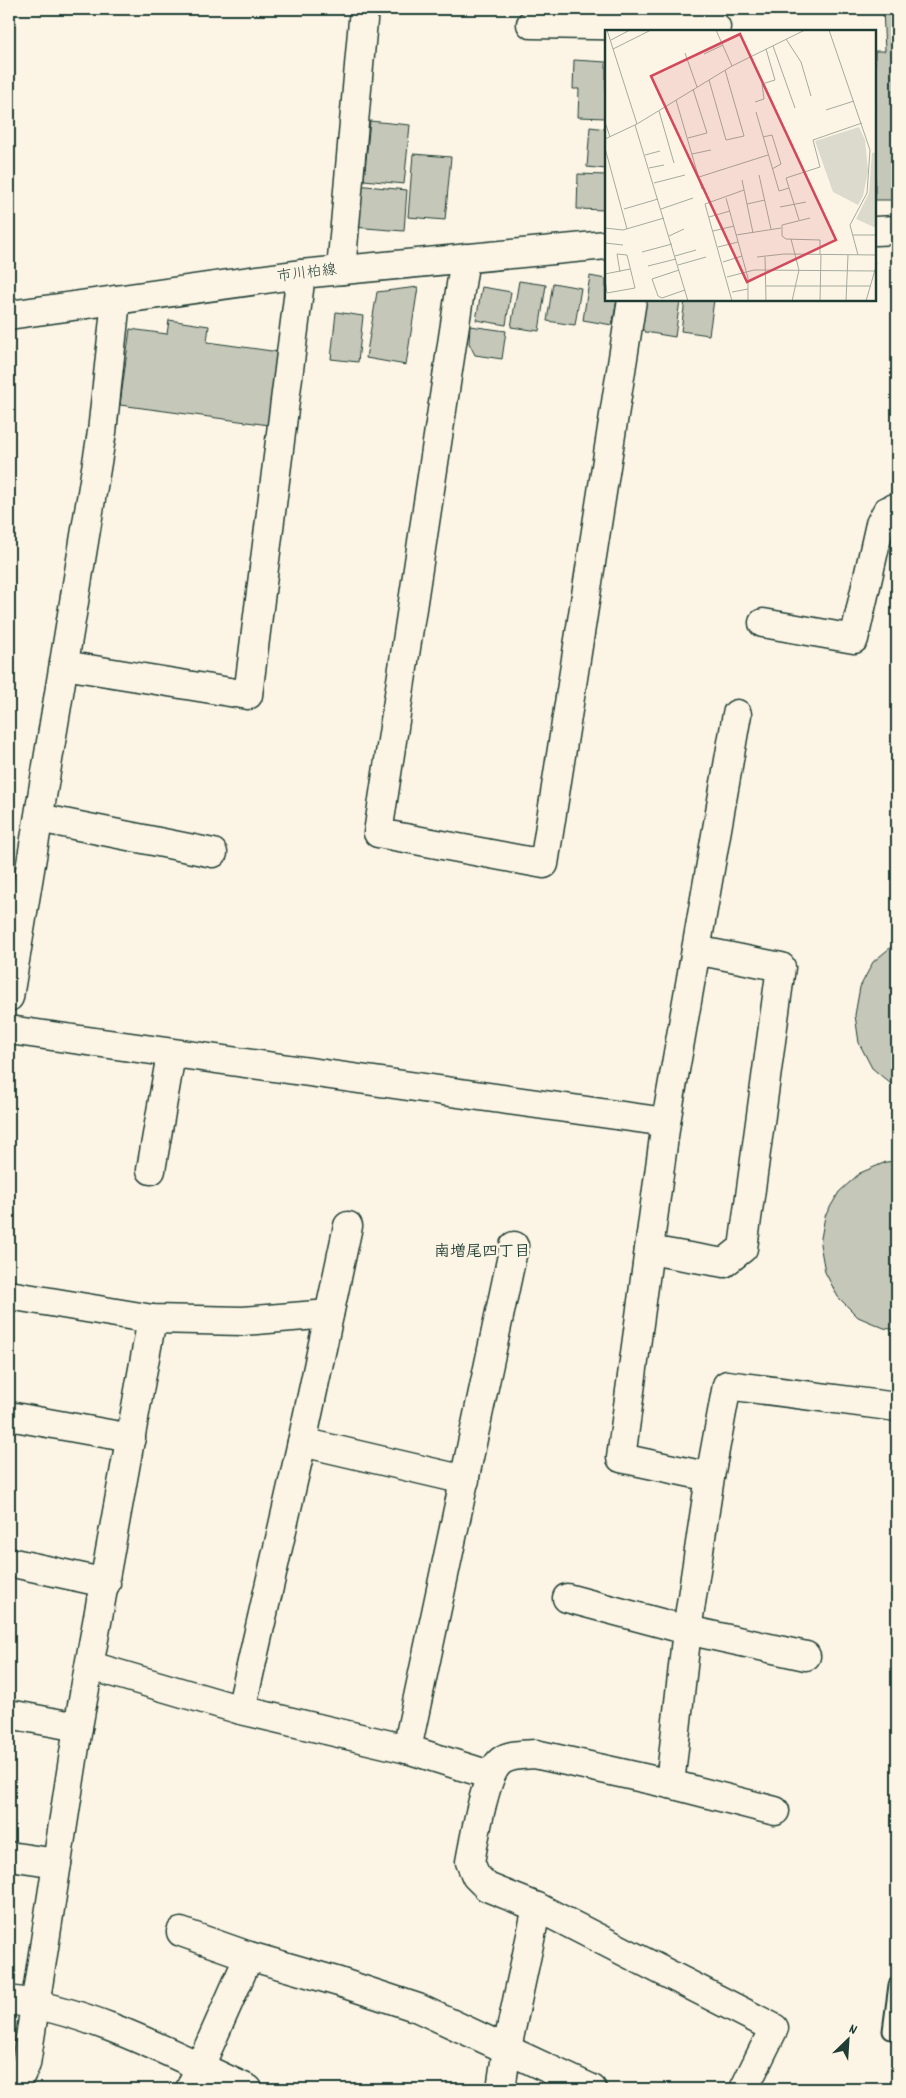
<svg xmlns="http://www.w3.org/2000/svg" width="906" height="2098" viewBox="0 0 906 2098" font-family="Dekko,'Klee One',sans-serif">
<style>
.building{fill:#c5c7b9;stroke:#1f3d34}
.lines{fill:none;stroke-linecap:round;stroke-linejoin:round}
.lane-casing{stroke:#1f3d34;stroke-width:19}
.street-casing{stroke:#1f3d34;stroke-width:31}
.primary-casing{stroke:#1f3d34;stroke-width:31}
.lane{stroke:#fcf5e5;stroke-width:15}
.street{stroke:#fcf5e5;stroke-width:28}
.primary{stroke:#fcf5e5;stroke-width:28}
.labels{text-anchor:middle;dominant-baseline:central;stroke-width:4.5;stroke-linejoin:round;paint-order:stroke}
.street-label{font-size:15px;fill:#1f3d34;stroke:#fcf5e5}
.neighbourhood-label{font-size:16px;font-weight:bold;fill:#1f3d34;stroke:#fcf5e5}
.inset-road{fill:none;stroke:#a4ab9e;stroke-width:1}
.view{fill:#d1495b;fill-opacity:0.15;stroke:#d1495b;stroke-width:2.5}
.inset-edge{fill:none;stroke:#1f3d34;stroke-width:2.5}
</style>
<rect width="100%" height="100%" fill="#fcf5e5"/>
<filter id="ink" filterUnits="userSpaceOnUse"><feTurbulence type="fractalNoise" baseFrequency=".02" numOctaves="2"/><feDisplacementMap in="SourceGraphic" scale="10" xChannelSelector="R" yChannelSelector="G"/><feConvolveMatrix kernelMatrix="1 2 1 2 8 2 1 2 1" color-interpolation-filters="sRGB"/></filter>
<g filter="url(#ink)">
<g class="building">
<path d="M883,9H897V152H893L894,200H875V51H885Z"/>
<path d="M574,60L606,62V118L578,117L579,89H573Z"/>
<path d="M370,121L410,125L404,184L364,180Z"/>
<path d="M590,127L606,129V169L587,167Z"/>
<path d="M413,154L451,157L445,220L408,217Z"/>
<path d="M578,174L606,175V210L577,209Z"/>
<path d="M356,185L407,190L404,231L353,227Z"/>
<path d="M590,276L606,279V300H617L612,325L583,320Z"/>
<path d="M519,281L546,285L539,331L511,327Z"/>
<path d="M553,283L581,288L575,325L547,321Z"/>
<path d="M418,287L406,365L366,358L377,292Z"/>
<path d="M482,287L511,292L506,325L476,320Z"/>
<path d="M646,300H680L675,337L645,332L641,327Z"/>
<path d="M685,300H714L709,335L681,331Z"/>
<path d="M336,312L363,316L358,362L331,359Z"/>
<path d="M169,320L209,326L207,342L279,352L269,425L120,405L130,329L167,334Z"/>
<path d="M470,326L506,331L502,359L475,355L469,343Z"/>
<path d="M9,347H12L11,393H9Z"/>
<path d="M897,942V1089L872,1068L859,1043L855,1015L860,987L873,962Z"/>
<path d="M897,1161V1330L884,1328L858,1317L838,1297L825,1272L820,1244L825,1216L839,1192L860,1173L886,1162Z"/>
</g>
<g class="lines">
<g class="lane-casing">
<path id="lane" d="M891,2031L897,1985"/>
</g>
<g class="street-casing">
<g id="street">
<path d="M531,24L716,27"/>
<path d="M465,258L378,833L544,864L632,300"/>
<path d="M341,270L364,9"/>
<path d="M763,623L854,639L880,524L887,511L897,507"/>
<path d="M64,665L248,695L301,274"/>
<path d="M39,818L213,853"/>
<path d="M9,997L102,432L116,300"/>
<path d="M9,1030L666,1122"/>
<path d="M151,1170L171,1054"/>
<path d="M649,1250L724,1263L743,1248L781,967L696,950"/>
<path d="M9,1295L152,1319L243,1321L329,1314"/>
<path d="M9,1416L131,1438"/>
<path d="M302,1442L465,1480"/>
<path d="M710,1477L621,1458L666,1122L737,714"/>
<path d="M9,1562L106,1583"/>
<path d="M567,1598L687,1630L806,1656"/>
<path d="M91,1666L241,1710L407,1749L490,1775"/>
<path d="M241,1710L302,1442L348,1226"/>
<path d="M9,1714L78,1727"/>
<path d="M407,1749L514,1246"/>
<path d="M670,1784L687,1630L710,1477L727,1385L897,1407"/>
<path d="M9,1856L57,1863"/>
<path d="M181,1932L249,1956L339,1982L418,2008L592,2089"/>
<path d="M9,2000C93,2011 171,2054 248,2089"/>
<path d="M14,2089L26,2064L78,1727L152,1319"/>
<path d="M190,2089L249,1956"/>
<path d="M501,2089L507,2048L537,1907"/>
<path d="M744,2089L774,2028L537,1907L487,1887L476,1876L470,1862C474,1841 485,1773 501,1761C510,1754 523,1755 535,1754L670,1784L775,1811"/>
</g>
</g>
<g class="primary-casing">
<g id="primary">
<path d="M875,231L897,230"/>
<path d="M9,315L301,274L606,245"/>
</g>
</g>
<use href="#lane" class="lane"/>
<use href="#street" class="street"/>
<use href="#primary" class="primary"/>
</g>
</g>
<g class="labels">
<g class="street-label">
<text transform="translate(307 274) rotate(-7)">市川柏線</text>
</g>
<g class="neighbourhood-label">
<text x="482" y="1252">南増尾四丁目</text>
</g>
</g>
<g transform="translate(605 30)">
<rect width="271" height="271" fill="#fcf5e5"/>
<path d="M254,97L260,110L263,141L258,166L253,175L228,162L210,111ZM271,122V198L251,189L264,163L267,123Z" fill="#dcdacc"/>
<path class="inset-road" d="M2,0L32,94M111,0L127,36M224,0L265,120L262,163L245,195L253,225M181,9L196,32L206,66M6,10L25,0M168,16L190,78M8,19L46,0M80,23L92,57M99,24L118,15M104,50L121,110L139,106L120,40M71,70L97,159M150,72L159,69L157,54L170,50L161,19M221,80L249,71M54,81L69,133M151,82L174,161L184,158M0,92L5,107M30,95L83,271M158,107L167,105L176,134L167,139M83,108L102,103L88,59M0,109L32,94L127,36L200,0M0,118L22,199M87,124L106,120M40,125L55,121M44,138L59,135M154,145L166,199M94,147L163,125M137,150L148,203M49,153L80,145M121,168L143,248V271M142,174L160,170M175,177L201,172M19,179L53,169M56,179L88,168M104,187L125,181M205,188L177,195V206L181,209L215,210V224M194,190L181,148L215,137L208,110L257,93M0,198L18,200L59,188M108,201L129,196M131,205L176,198M248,205H272M64,206L79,199M186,209L194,240L187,271M0,213L18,215M113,217L133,212M37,222L67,214M70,226L91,220M152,227L179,224L272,225M160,227L161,271M118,232L137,226M73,235L101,227M43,236L71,229M74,240L47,249L53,266L57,268L80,260M0,244L25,239M122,247L149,240L272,241M0,249L2,263L30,258L22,225L12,224L15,242M161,256H266M127,262L143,259M127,271L100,174L139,160M215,271L216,224M241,271L243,225M261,271L272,233"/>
<path class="view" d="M135,4L231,210L142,252L46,46Z"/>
<rect width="271" height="271" class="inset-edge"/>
</g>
<rect width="906" height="2098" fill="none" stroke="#fcf5e5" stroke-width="30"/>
<rect x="15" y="15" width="876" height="2068" fill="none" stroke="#1f3d34" stroke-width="2" filter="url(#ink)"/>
<g transform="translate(848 2040) rotate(25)" stroke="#fcf5e5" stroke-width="4" paint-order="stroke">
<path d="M0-4L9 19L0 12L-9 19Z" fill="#1f3d34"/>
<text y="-8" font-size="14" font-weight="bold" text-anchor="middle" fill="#1f3d34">N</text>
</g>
</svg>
